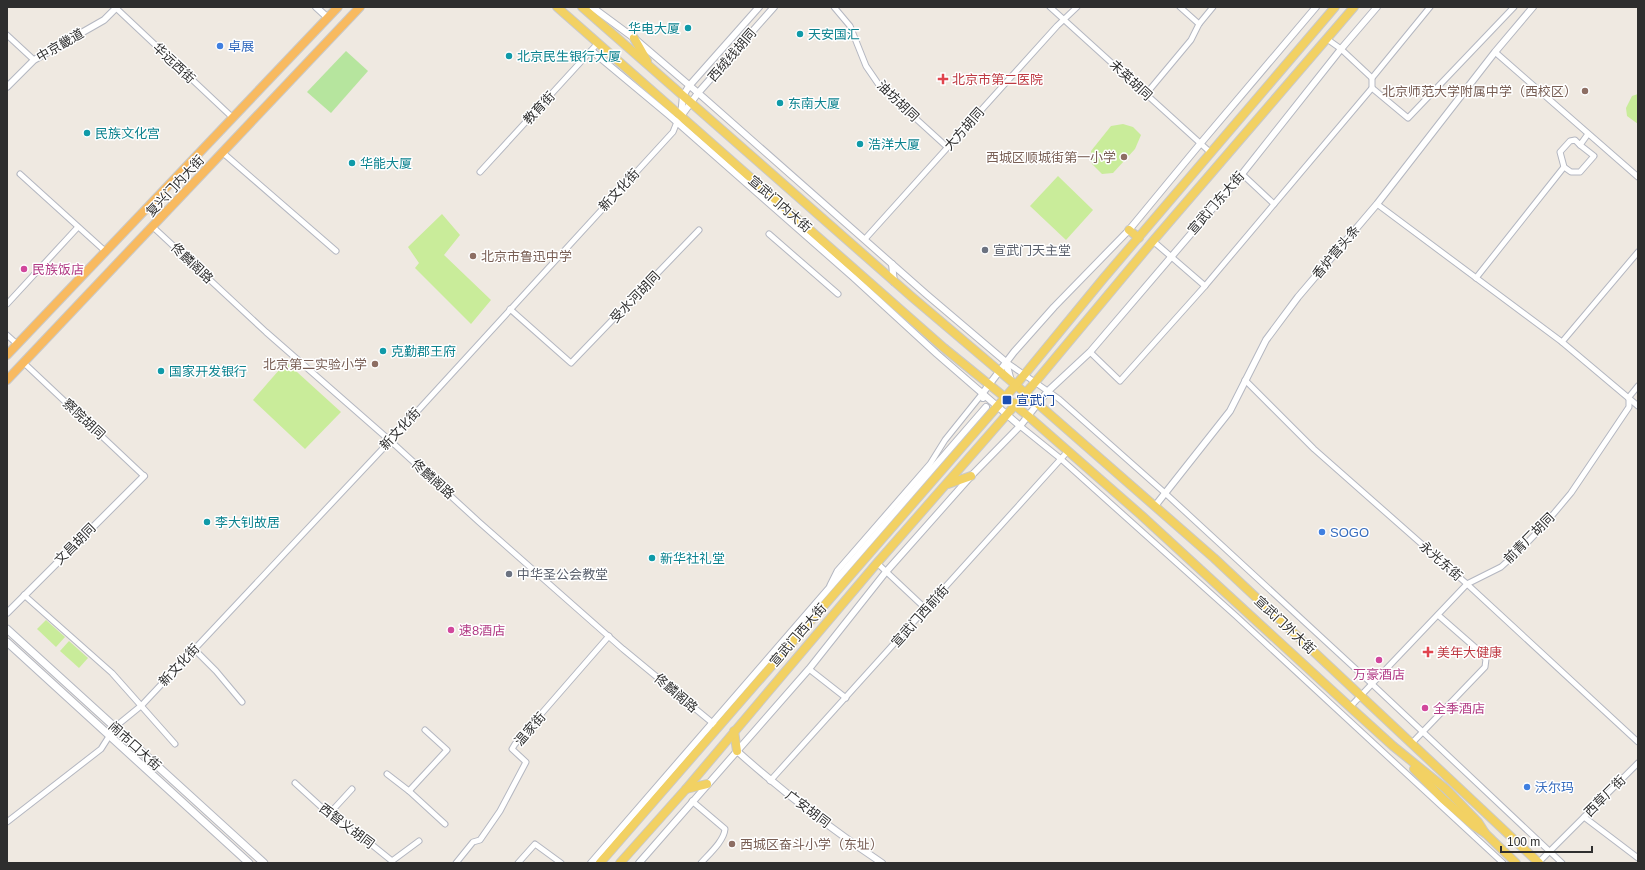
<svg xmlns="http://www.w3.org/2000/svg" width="1645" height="870" viewBox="0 0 1645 870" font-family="Arial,'Noto Sans SC',sans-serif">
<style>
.green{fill:#b6e59e}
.pitch{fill:#c9ec9a}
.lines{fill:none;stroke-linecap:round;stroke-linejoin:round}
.minor-casing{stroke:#b4b7c1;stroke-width:7}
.tertiary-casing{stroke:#b4b7c1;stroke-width:8}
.secondary-casing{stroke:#b4b7c1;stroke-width:9}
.primary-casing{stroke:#c9c9c9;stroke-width:10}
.trunk-casing{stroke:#c9c9c9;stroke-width:10}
.minor{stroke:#fff;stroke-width:5}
.tertiary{stroke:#fff;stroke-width:6}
.secondary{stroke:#fff;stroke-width:7}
.primary{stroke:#f2d163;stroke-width:8}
.trunk{stroke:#f8ba60;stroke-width:8}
.culture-dot{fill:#0f9aa8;stroke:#fff;stroke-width:1.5}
.shop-dot{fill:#3f7fe0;stroke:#fff;stroke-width:1.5}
.health-dot{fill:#e0444e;stroke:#fff;stroke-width:1.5}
.education-dot{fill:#8d6e63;stroke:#fff;stroke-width:1.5}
.worship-dot{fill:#6b7280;stroke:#fff;stroke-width:1.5}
.hotel-dot{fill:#d1479c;stroke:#fff;stroke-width:1.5}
.transit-dot{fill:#1a4fb4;stroke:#fff;stroke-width:1.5}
.labels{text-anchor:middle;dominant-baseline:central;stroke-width:3;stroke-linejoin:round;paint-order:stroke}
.culture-label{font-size:13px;fill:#0d838f;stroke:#fff;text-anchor:start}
.street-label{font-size:13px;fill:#2e2e2e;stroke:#fff}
.shop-label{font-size:13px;fill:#366cbe;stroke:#fff;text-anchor:start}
.health-label{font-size:13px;fill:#be3a42;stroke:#fff;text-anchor:start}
.education-label{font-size:13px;fill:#785e54;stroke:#fff;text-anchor:end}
.worship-label{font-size:13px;fill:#5b616d;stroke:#fff;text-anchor:start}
.hotel-label{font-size:13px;fill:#b23c85;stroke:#fff;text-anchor:start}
.transit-label{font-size:13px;fill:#164399;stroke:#fff;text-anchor:start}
</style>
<rect width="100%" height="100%" fill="#efe9e1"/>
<path class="green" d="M346,51L368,71L331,113L307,92Z"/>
<g class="pitch">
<path d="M1638,94V124L1627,116L1626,108L1632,96Z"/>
<path d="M1123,124L1133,127L1141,135L1135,149L1113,173L1102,174L1092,164L1091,151L1111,126Z"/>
<path d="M1058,176L1093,210L1066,240L1030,206Z"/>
<path d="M442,214L460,235L444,255L491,300L471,324L415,268L419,263L408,247Z"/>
<path d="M286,362L341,412L305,449L253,400Z"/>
<path d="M46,620L65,637L56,647L37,629Z"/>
<path d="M69,641L88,658L79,668L60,651Z"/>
</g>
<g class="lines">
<g class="minor-casing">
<g id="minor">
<path d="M834,7L850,26L866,66L879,85L947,147"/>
<path d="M1050,7L1211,153"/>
<path d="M1180,7L1199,24"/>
<path d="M116,8L233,118"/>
<path d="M7,35L34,60"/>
<path d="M1327,39L1341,49L1372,78"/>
<path d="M1495,52L1638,177"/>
<path d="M1372,88L1408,118L1514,7"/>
<path d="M1146,94L1191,40L1199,24L1213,7"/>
<path d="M222,152L336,251"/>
<path d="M1564,167L1571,172H1580L1594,156L1580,145"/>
<path d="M480,172L598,43"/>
<path d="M20,174L105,251"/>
<path d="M1242,174L1274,204"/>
<path d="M1377,204L1562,342L1638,252"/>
<path d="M153,227L266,332L395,445L479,522L623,649L715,725"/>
<path d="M769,234L838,294"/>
<path d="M865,239L1057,26L1077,7"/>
<path d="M1153,241L1205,286"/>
<path d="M1476,278L1564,167L1560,152L1570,141L1575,140L1580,145L1588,134"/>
<path d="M7,304L78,227"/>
<path d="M510,309L571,363L699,230"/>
<path d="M7,335L17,344"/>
<path d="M1562,342L1638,406"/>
<path d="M1090,352L1120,381L1205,286L1372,88V78L1430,7"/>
<path d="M1006,362L1059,399L1165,493L1372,684L1562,863"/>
<path d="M24,363L144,476"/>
<path d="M1245,380L1314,449L1467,584L1638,742"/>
<path d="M1020,426L1061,459L1236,616L1503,863"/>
<path d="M877,563L926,609"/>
<path d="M830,585L837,571L930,464L945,440L982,394"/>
<path d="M24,595L112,673L175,744"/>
<path d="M194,649L216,671L242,702"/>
<path d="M809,669L846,698"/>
<path d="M1350,707L1467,584L1501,567L1523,547L1545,524L1571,493L1629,407V397L1638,386"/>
<path d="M1412,743L1485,667L1486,659L1478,650L1438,615"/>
<path d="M387,774L409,791L445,824"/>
<path d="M770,781L1068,451"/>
<path d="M295,783L329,814L361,839L366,840L392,861L419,841"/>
<path d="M409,791L447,750L425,730"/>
<path d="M692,801L725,829C724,841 709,854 701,863"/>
<path d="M329,814L352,789"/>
<path d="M1584,817L1638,858"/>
<path d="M7,822L101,749L115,727L142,705L390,441L673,132L677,122"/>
<path d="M456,863L473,842L480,840L500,811L526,762L512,749L515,744L609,636"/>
<path d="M518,863L535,844L561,863"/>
<path d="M1538,863L1638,763"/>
</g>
</g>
<g class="tertiary-casing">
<g id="tertiary">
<path d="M316,7L328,18"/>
<path d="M592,7L634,38L704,98L926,294L1006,362L1011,381"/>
<path d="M592,51L670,116L853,277L937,354L1020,426"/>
<path d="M7,87L34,60L104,20L117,7"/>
<path d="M681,115L683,96L689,86L759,7"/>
<path d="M679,119L698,93L774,7"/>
<path d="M892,264L894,282"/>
<path d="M983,398L982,394L1014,352L1054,307L1129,230L1200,144L1316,7"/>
<path d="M1155,506L1230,411L1266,340L1298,297L1377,204L1495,52L1533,7"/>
<path d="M7,613L144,476"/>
<path d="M737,751C783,792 831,829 882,863"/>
<path d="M591,863L986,407"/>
<path d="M639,863L809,669L885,573L971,476L1020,426L1047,392L1090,352L1242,174L1341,49L1377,7"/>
</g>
</g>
<g class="secondary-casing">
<g id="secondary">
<path d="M7,629L264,863"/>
<path d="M7,642L249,863"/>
</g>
</g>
<g class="primary-casing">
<g id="primary">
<path d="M557,7L944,348L1028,416L1141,515L1350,707L1393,746L1446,789L1478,822L1485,833"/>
<path d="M582,7L912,297L1038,404L1214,558L1539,863"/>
<path d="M634,38L647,61"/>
<path d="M1129,230L1139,238"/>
<path d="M948,484L971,476"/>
<path d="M734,731L737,751"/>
<path d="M1414,769L1443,799L1474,826L1485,833L1516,863"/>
<path d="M686,789L707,784"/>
<path d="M600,863L1015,386L1103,279L1335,7"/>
<path d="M620,863L686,789L877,563L1037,380L1153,241L1354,7"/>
</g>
</g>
<g class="trunk-casing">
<g id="trunk">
<path d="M7,355L338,7"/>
<path d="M7,380L360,7"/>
</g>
</g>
<use href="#minor" class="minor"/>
<use href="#tertiary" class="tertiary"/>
<use href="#secondary" class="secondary"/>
<use href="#primary" class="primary"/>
<use href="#trunk" class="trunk"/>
</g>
<g class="culture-dot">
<circle cx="688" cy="28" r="4"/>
<circle cx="800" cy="34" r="4"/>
<circle cx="509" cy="56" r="4"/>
<circle cx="780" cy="103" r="4"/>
<circle cx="87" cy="133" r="4"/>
<circle cx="860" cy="144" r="4"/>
<circle cx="352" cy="163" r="4"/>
<circle cx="383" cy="351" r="4"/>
<circle cx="161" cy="371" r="4"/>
<circle cx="207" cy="522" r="4"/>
<circle cx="652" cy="558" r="4"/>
</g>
<g class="shop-dot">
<circle cx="220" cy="46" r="4"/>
<circle cx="1322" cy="532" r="4"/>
<circle cx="1527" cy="787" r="4"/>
</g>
<g class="health-dot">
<path d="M941 73h4v4h4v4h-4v4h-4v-4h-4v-4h4z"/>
<path d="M1426 646h4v4h4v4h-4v4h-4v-4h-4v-4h4z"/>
</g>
<g class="education-dot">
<circle cx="1585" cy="91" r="4"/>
<circle cx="1124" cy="157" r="4"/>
<circle cx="473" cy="256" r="4"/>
<circle cx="375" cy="364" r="4"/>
<circle cx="732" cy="844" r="4"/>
</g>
<g class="worship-dot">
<circle cx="985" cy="250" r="4"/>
<circle cx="509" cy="574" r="4"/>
</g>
<g class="hotel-dot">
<circle cx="24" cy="269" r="4"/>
<circle cx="451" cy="630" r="4"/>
<circle cx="1379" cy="660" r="4"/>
<circle cx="1425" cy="708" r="4"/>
</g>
<rect class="transit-dot" x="1002" y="395" width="10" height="10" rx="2"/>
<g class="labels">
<g class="culture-label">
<text x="680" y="28" text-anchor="end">华电大厦</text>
<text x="808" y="34">天安国汇</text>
<text x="517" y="56">北京民生银行大厦</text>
<text x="788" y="103">东南大厦</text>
<text x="95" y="133">民族文化宫</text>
<text x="868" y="144">浩洋大厦</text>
<text x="360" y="163">华能大厦</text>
<text x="391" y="351">克勤郡王府</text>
<text x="169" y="371">国家开发银行</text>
<text x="215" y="522">李大钊故居</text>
<text x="660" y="558">新华社礼堂</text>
</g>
<g class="street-label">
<text transform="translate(60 45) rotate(-30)">中京畿道</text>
<text transform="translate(732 55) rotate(-49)">西绒线胡同</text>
<text transform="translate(174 63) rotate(43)">华远西街</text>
<text transform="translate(1131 80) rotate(43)">未英胡同</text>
<text transform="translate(898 101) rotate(44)">油坊胡同</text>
<text transform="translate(539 108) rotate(-47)">教育街</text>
<text transform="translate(964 129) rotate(-48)">大方胡同</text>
<text transform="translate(175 186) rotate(-47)">复兴门内大街</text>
<text transform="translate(619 190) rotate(-47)">新文化街</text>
<text transform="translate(1216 203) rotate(-49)">宣武门东大街</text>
<text transform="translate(780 204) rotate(41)">宣武门内大街</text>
<text transform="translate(1336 252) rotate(-50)">香炉营头条</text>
<text transform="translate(192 263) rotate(43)">佟麟阁路</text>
<text transform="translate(635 297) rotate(-46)">受水河胡同</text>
<text transform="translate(84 419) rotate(43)">察院胡同</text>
<text transform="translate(400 429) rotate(-47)">新文化街</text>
<text transform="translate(433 479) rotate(42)">佟麟阁路</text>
<text transform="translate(1529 538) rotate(-45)">前青厂胡同</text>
<text transform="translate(75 544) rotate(-45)">文昌胡同</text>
<text transform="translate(1441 561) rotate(41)">永光东街</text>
<text transform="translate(920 616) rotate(-48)">宣武门西前街</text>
<text transform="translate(1285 625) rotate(43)">宣武门外大街</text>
<text transform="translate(798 635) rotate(-49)">宣武门西大街</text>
<text transform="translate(179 665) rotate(-47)">新文化街</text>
<text transform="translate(676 693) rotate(40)">佟麟阁路</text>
<text transform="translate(530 729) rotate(-49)">温家街</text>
<text transform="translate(135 746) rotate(42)">闹市口大街</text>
<text transform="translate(1605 796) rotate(-45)">西草厂街</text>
<text transform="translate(808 809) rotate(37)">广安胡同</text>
<text transform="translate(347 826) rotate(37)">西智义胡同</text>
</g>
<g class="shop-label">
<text x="228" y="46">卓展</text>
<text x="1330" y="532">SOGO</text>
<text x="1535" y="787">沃尔玛</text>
</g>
<g class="health-label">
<text x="952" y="79">北京市第二医院</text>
<text x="1437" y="652">美年大健康</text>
</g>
<g class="education-label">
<text x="1577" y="91">北京师范大学附属中学（西校区）</text>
<text x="1116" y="157">西城区顺城街第一小学</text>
<text x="481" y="256" text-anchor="start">北京市鲁迅中学</text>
<text x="367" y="364">北京第二实验小学</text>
<text x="740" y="844" text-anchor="start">西城区奋斗小学（东址）</text>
</g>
<g class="worship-label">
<text x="993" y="250">宣武门天主堂</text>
<text x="517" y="574">中华圣公会教堂</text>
</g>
<g class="hotel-label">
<text x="32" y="269">民族饭店</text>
<text x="459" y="630">速8酒店</text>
<text x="1379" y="674" text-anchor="middle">万豪酒店</text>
<text x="1433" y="708">全季酒店</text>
</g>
<g class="transit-label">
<text x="1016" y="400">宣武门</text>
</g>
</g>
<rect width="1645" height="870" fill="none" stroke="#2e2e2e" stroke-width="16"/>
<path d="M1501 846v6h91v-6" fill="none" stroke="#2e2e2e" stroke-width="2"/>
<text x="1507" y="846" font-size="12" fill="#2e2e2e" stroke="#ffffff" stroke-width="3" paint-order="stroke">100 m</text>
</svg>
